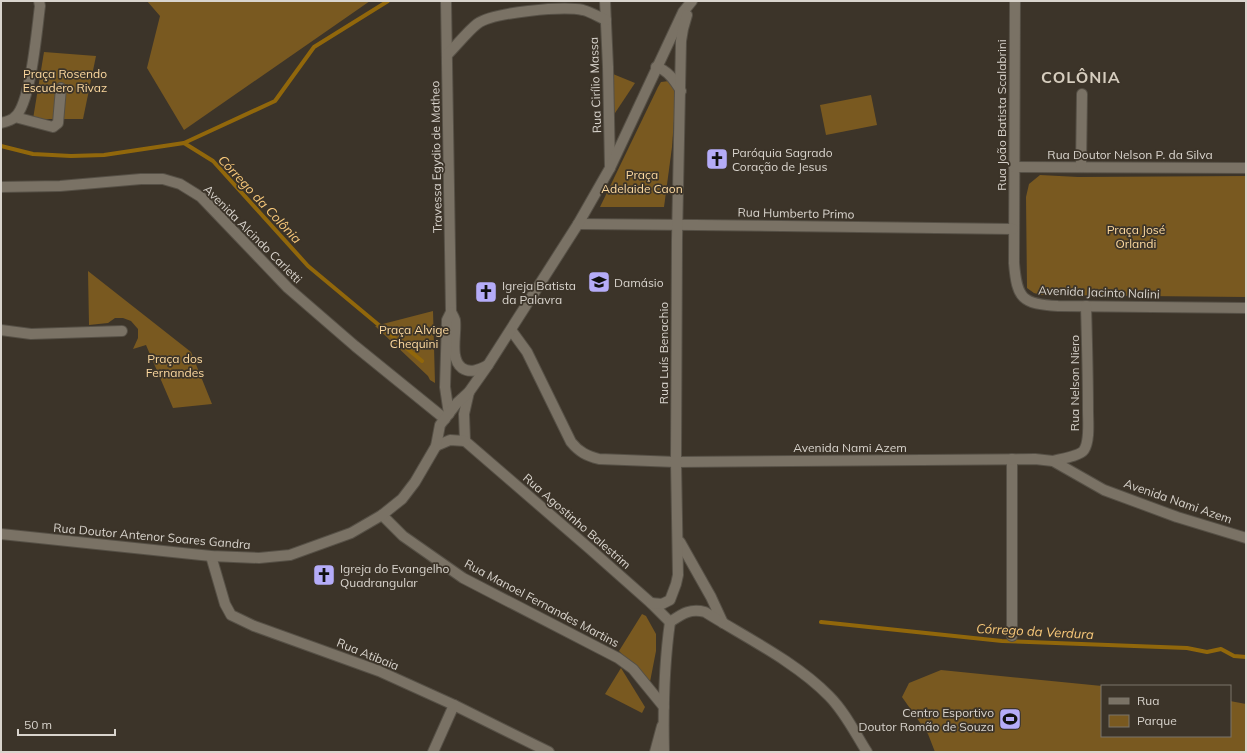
<svg xmlns="http://www.w3.org/2000/svg" width="1247" height="753" viewBox="0 0 1247 753" font-family="Mulish,sans-serif">
<style>
.green{fill:#795920}
.lines{fill:none;stroke-linecap:round;stroke-linejoin:round}
.stream{stroke:#91670b;stroke-width:4}
.minor-casing{stroke:#565046;stroke-width:12}
.tertiary-casing{stroke:#565046;stroke-width:12}
.secondary-casing{stroke:#565046;stroke-width:12}
.minor{stroke:#7a7265;stroke-width:10}
.tertiary{stroke:#7a7265;stroke-width:10}
.secondary{stroke:#7a7265;stroke-width:10}
.labels{text-anchor:middle;dominant-baseline:central;stroke-width:3.5;stroke-linejoin:round;paint-order:stroke}
.park-label{font-size:12px;fill:#fdd99f;stroke:#3c3429}
.street-label{font-size:12px;fill:#d9d4cd;stroke:#3c3429}
.poi-label{font-size:12px;fill:#d9d4cd;stroke:#3c3429;text-anchor:start}
.water-label{font-size:13px;font-style:italic;fill:#f9c97a;stroke:#3c3429}
.district-label{font-size:16px;font-weight:bold;letter-spacing:1px;fill:#d6cdbe;stroke:#3c3429}
</style>
<rect width="100%" height="100%" fill="#3c3429"/>
<g class="green">
<path d="M147,1H370L184,130L147,68L160,16Z"/>
<path d="M44,52L96,56L83,119H33Z"/>
<path d="M613,74L635,83L613,116Z"/>
<path d="M669,81L676,91L672,147L664,207H600L658,87L661,82Z"/>
<path d="M871,95L877,125L826,135L820,105Z"/>
<path d="M1040,175L1078,177L1246,176V297L1041,295L1034,293L1027,288L1026,197L1029,184Z"/>
<path d="M88,271L191,352L212,404L173,408L146,345L133,349L138,338V329L131,321L123,318H115L108,323L89,325Z"/>
<path d="M433,311L435,383L430,380L428,376L375,326Z"/>
<path d="M642,614L646,616L656,634V651L649,687L640,672L619,651Z"/>
<path d="M621,668L645,707L642,713L605,694Z"/>
<path d="M941,670L1102,686V736H1230V701L1246,704V752H935L928,734L902,697L909,683Z"/>
</g>
<g class="lines">
<g class="stream">
<path d="M184,143L275,101L314,47L388,1"/>
<path d="M1,146L33,154L71,156L104,155L184,143L213,161L308,266L422,361"/>
<path d="M821,622L1002,641L1187,648L1207,652L1221,649L1234,656L1246,657"/>
</g>
<g class="minor-casing">
<g id="minor">
<path d="M446,1L451,312C452,314 454,317 455,320C457,334 449,358 462,368C471,374 480,369 488,365"/>
<path d="M605,1L608,67L610,168"/>
<path d="M1015,1L1014,263C1017,299 1022,304 1058,306L1246,308"/>
<path d="M447,55C455,47 468,31 477,24C493,12 563,6 583,10C591,12 599,17 606,20"/>
<path d="M15,117L53,127L58,123L61,88"/>
<path d="M1,123C5,122 12,120 15,117C31,103 37,28 40,6L39,1"/>
<path d="M1014,167L1246,168"/>
<path d="M1081,167L1082,94"/>
<path d="M1,187L60,186L141,179H163L180,184L201,197L288,288L355,346L445,419"/>
<path d="M578,224L695,225L1013,229"/>
<path d="M1,330L31,334L122,331"/>
<path d="M449,414L445,387L447,320L451,312"/>
<path d="M1012,459V636"/>
<path d="M1053,461C1060,459 1080,456 1084,450C1090,441 1088,421 1088,411C1088,376 1087,341 1086,306"/>
<path d="M382,515L403,536L463,578L618,658L633,669L664,707"/>
<path d="M433,752L454,705"/>
</g>
</g>
<g class="tertiary-casing">
<g id="tertiary">
<path d="M511,330L527,352L571,442C579,452 587,456 599,459L676,462L1035,459L1053,461L1104,490L1177,517L1246,538"/>
<path d="M211,556L225,604L231,615L254,626L379,671L454,705L549,752"/>
<path d="M655,752L662,726"/>
</g>
</g>
<g class="secondary-casing">
<g id="secondary">
<path d="M656,67C668,70 675,81 681,91"/>
<path d="M465,441L590,549L651,603L670,622"/>
<path d="M465,441L464,414L469,392"/>
<path d="M436,446L450,440L465,441"/>
<path d="M1,534L211,556L259,558L290,555L351,533L382,515L402,499L415,482L436,446L440,425L457,403L469,392L488,365L578,224L610,168L683,12L692,1"/>
<path d="M680,542L711,597L723,623"/>
<path d="M651,603L662,604L670,600L676,584L678,575L676,462L677,239L681,41L683,29L687,15"/>
<path d="M670,622C682,614 690,608 705,612C745,637 796,662 829,696C845,712 855,733 867,752"/>
<path d="M664,752C663,709 664,665 670,622"/>
</g>
</g>
<use href="#minor" class="minor"/>
<use href="#tertiary" class="tertiary"/>
<use href="#secondary" class="secondary"/>
</g>
<defs>
<g id="church-square" transform="scale(1.15)"><rect x="-9" y="-9" width="18" height="18" rx="4" fill="#b5acf8" stroke="#3c3429"/><path d="M-1.2-6h2.4v3.5h3.3v2.4h-3.3V6h-2.4V-.1h-3.3v-2.4h3.3Z" fill="#111"/></g>
<g id="university-square" transform="scale(1.15)"><rect x="-9" y="-9" width="18" height="18" rx="4" fill="#b5acf8" stroke="#3c3429"/><path d="M0-5L7-2L0 1L-7-2ZM-4 1L0 2.5L4 1V4Q0 6-4 4Z" fill="#111"/></g>
<g id="stadium-square" transform="scale(1.15)"><rect x="-9" y="-9" width="18" height="18" rx="4" fill="#b5acf8" stroke="#3c3429"/><path d="M0-5a6.5 5 0 1 0 0 10a6.5 5 0 1 0 0-10ZM-3.5-1.8h7v3.6h-7Z" fill="#111"/></g>
</defs>
<g fill-rule="evenodd">
<use href="#church-square" x="717" y="159"/>
<use href="#university-square" x="599" y="282"/>
<use href="#church-square" x="486" y="292"/>
<use href="#church-square" x="324" y="575"/>
<use href="#stadium-square" x="1010" y="719"/>
</g>
<g class="labels">
<g class="park-label">
<text x="65" y="73">Praça Rosendo<tspan x="65" dy="14">Escudero Rivaz</tspan></text>
<text x="642" y="174">Praça<tspan x="642" dy="14">Adelaide Caon</tspan></text>
<text x="1136" y="229">Praça José<tspan x="1136" dy="14">Orlandi</tspan></text>
<text x="414" y="329">Praça Alvige<tspan x="414" dy="14">Chequini</tspan></text>
<text x="175" y="358">Praça dos<tspan x="175" dy="14">Fernandes</tspan></text>
</g>
<g class="street-label">
<text transform="translate(595 85) rotate(-92)">Rua Cirílio Massa</text>
<text transform="translate(1001 115) rotate(-90)">Rua João Batista Scalabrini</text>
<text x="1130" y="154">Rua Doutor Nelson P. da Silva</text>
<text transform="translate(436 157) rotate(-91)">Travessa Egydio de Matheo</text>
<text transform="translate(796 213) rotate(1)">Rua Humberto Primo</text>
<text transform="translate(253 234) rotate(45)">Avenida Alcindo Carletti</text>
<text transform="translate(1099 292) rotate(2)">Avenida Jacinto Nalini</text>
<text transform="translate(663 353) rotate(-90)">Rua Luís Benachio</text>
<text transform="translate(1074 383) rotate(-90)">Rua Nelson Niero</text>
<text x="850" y="447">Avenida Nami Azem</text>
<text transform="translate(1178 501) rotate(19)">Avenida Nami Azem</text>
<text transform="translate(577 521) rotate(41)">Rua Agostinho Balestrim</text>
<text transform="translate(152 536) rotate(5)">Rua Doutor Antenor Soares Gandra</text>
<text transform="translate(542 603) rotate(28)">Rua Manoel Fernandes Martins</text>
<text transform="translate(368 654) rotate(22)">Rua Atibaia</text>
</g>
<g class="poi-label">
<text x="732" y="152">Paróquia Sagrado<tspan x="732" dy="14">Coração de Jesus</tspan></text>
<text x="614" y="282">Damásio</text>
<text x="502" y="285">Igreja Batista<tspan x="502" dy="14">da Palavra</tspan></text>
<text x="340" y="568">Igreja do Evangelho<tspan x="340" dy="14">Quadrangular</tspan></text>
<text x="994" y="712" text-anchor="end">Centro Esportivo<tspan x="994" dy="14">Doutor Romão de Souza</tspan></text>
</g>
<g class="water-label">
<text transform="translate(260 199) rotate(47)">Córrego da Colônia</text>
<text transform="translate(1035 631) rotate(3)">Córrego da Verdura</text>
</g>
<g class="district-label">
<text x="1081" y="77">COLÔNIA</text>
</g>
</g>
<rect width="1247" height="753" fill="none" stroke="#d9d4cd" stroke-width="4"/>
<rect x="1101" y="685" width="130" height="52" fill="#3c3429" stroke="#7b746b"/>
<rect x="1109" y="698" width="20" height="6" fill="#7a7265" stroke="#7b746b"/>
<text x="1137" y="705" font-size="12" fill="#d9d4cd">Rua</text>
<rect x="1109" y="715" width="20" height="12" fill="#795920" stroke="#7b746b"/>
<text x="1137" y="725" font-size="12" fill="#d9d4cd">Parque</text>
<path d="M18 729v6h97v-6" fill="none" stroke="#d9d4cd" stroke-width="2"/>
<text x="24" y="729" font-size="12" fill="#d9d4cd" stroke="#3c3429" stroke-width="3" paint-order="stroke">50 m</text>
</svg>
